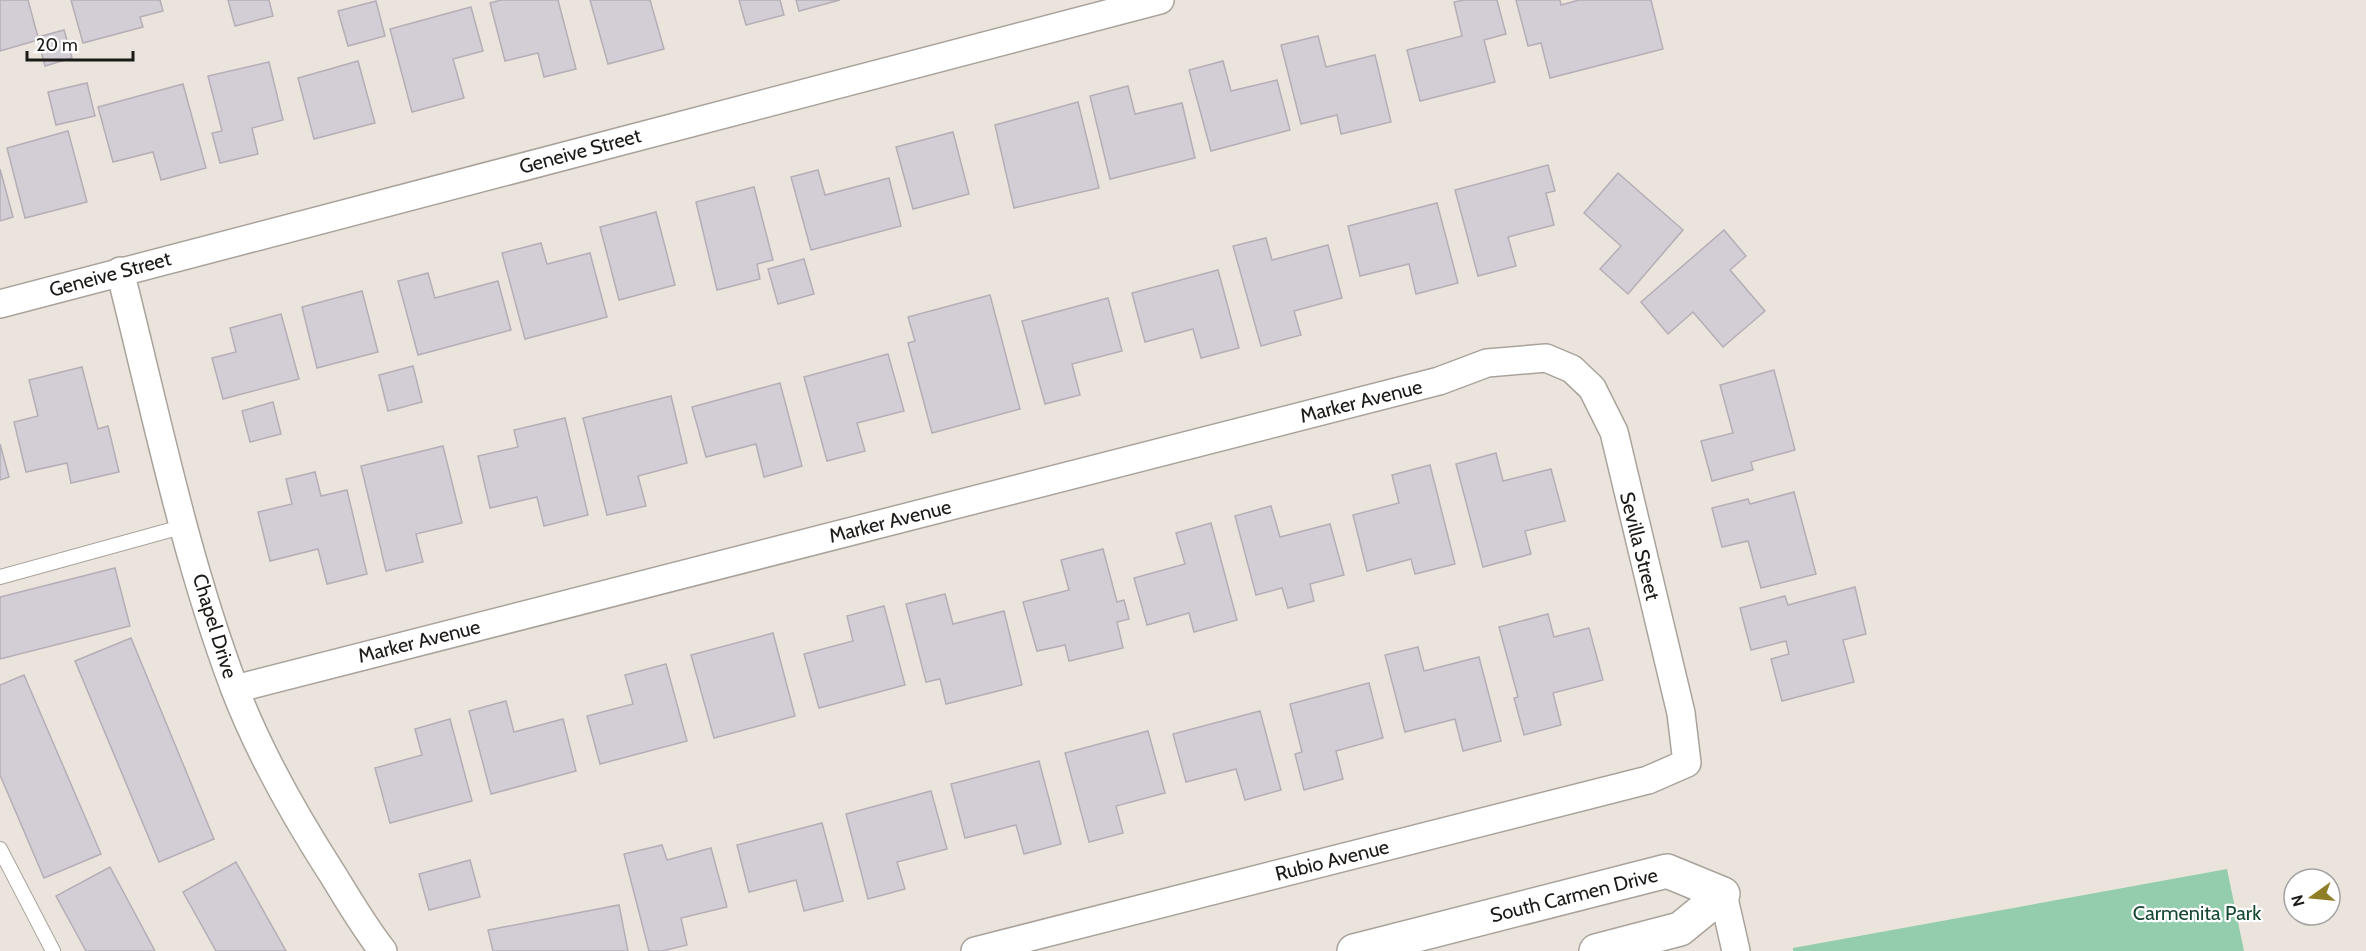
<svg xmlns="http://www.w3.org/2000/svg" width="2366" height="951" viewBox="0 0 2366 951" font-family="Cabin,sans-serif">
<style>
.green{fill:#94ccae}
.building{fill:#d3cdd5;stroke:#b5aeb6;stroke-width:1.5}
.lines{fill:none;stroke-linecap:round;stroke-linejoin:round}
.service-casing{stroke:#aaa39b;stroke-width:16}
.minor-casing{stroke:#aaa39b;stroke-width:30}
.tertiary-casing{stroke:#aaa39b;stroke-width:36}
.service{stroke:#fff;stroke-width:14}
.minor{stroke:#fff;stroke-width:27}
.tertiary{stroke:#fff;stroke-width:33}
.labels{text-anchor:middle;dominant-baseline:central;stroke-width:4.5;stroke-linejoin:round;paint-order:stroke}
.street-label{font-size:20px;fill:#1c1a17;stroke:#fff}
.park-label{font-size:20px;fill:#164832;stroke:#fff}
</style>
<rect width="100%" height="100%" fill="#ebe4dc"/>
<path class="green" d="M2227,869L2244,951H1793V948Z"/>
<g class="building">
<path d="M0,0H28L38,37L64,30L72,58L45,66L38,40L0,51Z"/>
<path d="M71,0H160L163,11L140,17L143,27L83,43Z"/>
<path d="M228,0H269L273,16L235,26Z"/>
<path d="M501,0H558L576,69L544,77L538,53L505,61L490,3Z"/>
<path d="M590,0H650L664,49L608,64Z"/>
<path d="M739,0H780L784,15L746,25Z"/>
<path d="M796,0H840L799,11Z"/>
<path d="M1464,0H1497L1506,34L1484,40L1495,82L1420,101L1407,50L1462,36L1454,2Z"/>
<path d="M1516,0H1560L1561,5L1579,0H1651L1663,49L1550,78L1541,43L1528,46Z"/>
<path d="M376,1L385,36L348,46L338,11Z"/>
<path d="M471,7L483,51L453,59L464,98L412,112L390,29Z"/>
<path d="M1318,36L1326,67L1375,55L1391,122L1341,134L1337,115L1301,124L1281,45Z"/>
<path d="M358,61L375,123L314,139L298,78Z"/>
<path d="M1223,61L1231,91L1277,80L1290,130L1211,151L1189,70Z"/>
<path d="M269,62L283,120L252,128L258,154L220,163L212,133L222,131L208,76Z"/>
<path d="M87,83L95,116L56,125L48,92Z"/>
<path d="M183,84L206,168L161,180L153,152L113,162L98,107Z"/>
<path d="M1128,86L1135,114L1182,103L1195,158L1110,179L1090,96Z"/>
<path d="M1078,102L1099,188L1014,208L995,125Z"/>
<path d="M68,131L87,202L25,218L7,148Z"/>
<path d="M953,132L969,194L913,209L896,147Z"/>
<path d="M1548,165L1555,191L1546,193L1554,225L1508,237L1516,266L1478,276L1455,190Z"/>
<path d="M0,169L13,217L0,221Z"/>
<path d="M818,170L825,195L889,178L901,226L811,250L791,177Z"/>
<path d="M1618,173L1683,230L1628,294L1600,269L1621,246L1584,213Z"/>
<path d="M754,187L773,260L757,264L760,279L717,290L696,202Z"/>
<path d="M1437,203L1458,283L1416,294L1409,264L1360,276L1348,226Z"/>
<path d="M656,212L675,285L619,300L600,227Z"/>
<path d="M1724,230L1746,256L1730,270L1765,311L1723,347L1693,312L1668,334L1641,302Z"/>
<path d="M1266,238L1272,260L1328,245L1342,298L1294,311L1301,335L1261,346L1233,246Z"/>
<path d="M541,243L547,264L590,253L607,317L525,339L502,253Z"/>
<path d="M804,259L814,294L778,304L768,269Z"/>
<path d="M1218,270L1239,348L1201,358L1193,329L1145,342L1132,293Z"/>
<path d="M428,273L435,298L498,281L511,330L418,355L398,281Z"/>
<path d="M362,291L378,352L317,368L302,307Z"/>
<path d="M990,295L1020,409L932,433L908,343L915,341L908,317Z"/>
<path d="M1108,298L1122,351L1072,364L1080,395L1045,404L1022,321Z"/>
<path d="M281,314L299,379L223,399L212,358L236,352L230,328Z"/>
<path d="M888,354L904,411L857,423L865,451L827,461L804,377Z"/>
<path d="M413,366L422,402L388,411L379,375Z"/>
<path d="M82,367L98,429L108,426L119,472L71,483L67,463L26,472L14,422L38,416L29,380Z"/>
<path d="M1774,370L1795,450L1751,462L1753,470L1712,481L1701,441L1733,433L1720,385Z"/>
<path d="M780,383L802,466L764,477L756,444L706,457L692,407Z"/>
<path d="M671,396L687,463L638,476L646,506L607,515L583,418Z"/>
<path d="M273,402L281,434L250,442L242,411Z"/>
<path d="M565,418L588,515L544,526L537,497L490,508L478,456L518,447L514,430Z"/>
<path d="M0,444L9,477L0,480Z"/>
<path d="M443,446L462,523L416,534L423,562L386,571L361,466Z"/>
<path d="M1496,453L1503,481L1551,469L1565,521L1525,531L1531,554L1483,567L1456,464Z"/>
<path d="M1430,465L1455,564L1415,574L1411,559L1367,571L1353,515L1399,503L1392,475Z"/>
<path d="M315,472L321,496L347,490L367,574L327,584L318,549L270,561L258,512L292,504L286,479Z"/>
<path d="M1794,492L1816,574L1761,588L1748,541L1722,547L1712,508L1748,499L1750,504Z"/>
<path d="M1271,506L1280,537L1330,524L1344,575L1310,584L1314,601L1288,608L1282,588L1256,595L1235,516Z"/>
<path d="M1211,523L1237,620L1194,632L1189,613L1147,625L1134,578L1185,564L1176,533Z"/>
<path d="M1103,549L1117,602L1124,600L1129,619L1117,622L1123,648L1069,661L1065,645L1037,651L1023,602L1069,590L1061,560Z"/>
<path d="M115,568L130,626L0,659V597Z"/>
<path d="M1855,587L1866,634L1843,640L1854,682L1782,701L1771,659L1789,654L1786,641L1751,650L1740,608L1785,596L1788,605Z"/>
<path d="M945,594L953,624L1004,611L1022,685L946,704L940,679L926,682L906,604Z"/>
<path d="M884,606L905,685L819,708L804,654L853,641L847,616Z"/>
<path d="M1548,614L1554,637L1589,628L1603,680L1553,693L1561,725L1524,735L1514,698L1518,697L1499,627Z"/>
<path d="M773,633L795,716L714,738L691,655Z"/>
<path d="M131,638L214,839L159,862L75,661Z"/>
<path d="M1418,647L1424,671L1479,657L1501,741L1463,751L1455,719L1405,732L1385,655Z"/>
<path d="M666,664L687,741L600,764L587,716L633,704L625,675Z"/>
<path d="M24,675L101,854L44,878L0,775V685Z"/>
<path d="M1369,683L1383,738L1336,751L1343,779L1304,790L1295,754L1302,752L1290,704Z"/>
<path d="M506,701L514,732L563,719L576,771L491,794L469,711Z"/>
<path d="M1260,711L1281,790L1245,800L1236,769L1186,782L1173,734Z"/>
<path d="M450,719L472,801L390,823L375,768L422,755L415,729Z"/>
<path d="M1148,731L1165,793L1116,806L1123,833L1089,842L1065,753Z"/>
<path d="M1039,761L1061,844L1024,854L1016,825L965,838L951,784Z"/>
<path d="M931,791L947,849L897,862L905,889L868,899L846,814Z"/>
<path d="M822,823L843,901L804,911L796,880L749,892L737,845Z"/>
<path d="M662,845L667,860L711,848L727,907L681,918L687,945L662,951H649L624,854Z"/>
<path d="M470,860L480,897L429,910L419,874Z"/>
<path d="M236,862L286,951H216L183,892Z"/>
<path d="M110,867L155,951H86L56,896Z"/>
<path d="M619,905L628,951H493L488,930Z"/>
</g>
<g class="lines">
<g class="service-casing">
<g id="service">
<path d="M0,577L185,526"/>
<path d="M0,849L53,951"/>
</g>
</g>
<g class="minor-casing">
<g id="minor">
<path d="M120,271C155,409 184,554 234,687C259,753 295,816 333,875C349,901 364,927 383,951"/>
<path d="M0,304L1160,0"/>
<path d="M235,689L1439,381L1487,363L1546,358L1572,369L1592,388L1614,432L1681,713L1687,763L1648,780L975,951"/>
<path d="M1723,894L1736,951"/>
</g>
</g>
<g class="tertiary-casing">
<path id="tertiary" d="M1354,951L1667,871L1723,894L1680,929L1596,951"/>
</g>
<use href="#service" class="service"/>
<use href="#minor" class="minor"/>
<use href="#tertiary" class="tertiary"/>
</g>
<g class="labels">
<g class="street-label">
<text transform="translate(580 151) rotate(-15)">Geneive Street</text>
<text transform="translate(110 274) rotate(-15)">Geneive Street</text>
<text transform="translate(1361 401) rotate(-14)">Marker Avenue</text>
<text transform="translate(890 521) rotate(-14)">Marker Avenue</text>
<text transform="translate(1640 546) rotate(76)">Sevilla Street</text>
<text transform="translate(215 626) rotate(73)">Chapel Drive</text>
<text transform="translate(419 641) rotate(-14)">Marker Avenue</text>
<text transform="translate(1332 860) rotate(-14)">Rubio Avenue</text>
<text transform="translate(1574 895) rotate(-14)">South Carmen Drive</text>
</g>
<g class="park-label">
<text x="2197" y="913">Carmenita Park</text>
</g>
</g>
<g transform="translate(2312 897) rotate(255)"><circle r="28" fill="#ffffff" stroke="#a4a3a2" stroke-width="1.5"/>
<path d="M0-4.5L10 22L0 15L-10 22Z" fill="#8e7f26"/>
<text y="-9" font-size="16" font-weight="bold" text-anchor="middle" fill="#1c1a17">N</text>
</g>
<path d="M27 51v9h106v-9" fill="none" stroke="#1c1a17" stroke-width="3"/>
<text x="36" y="51" font-size="18" fill="#1c1a17" stroke="#ffffff" stroke-width="4.5" paint-order="stroke">20 m</text>
</svg>
